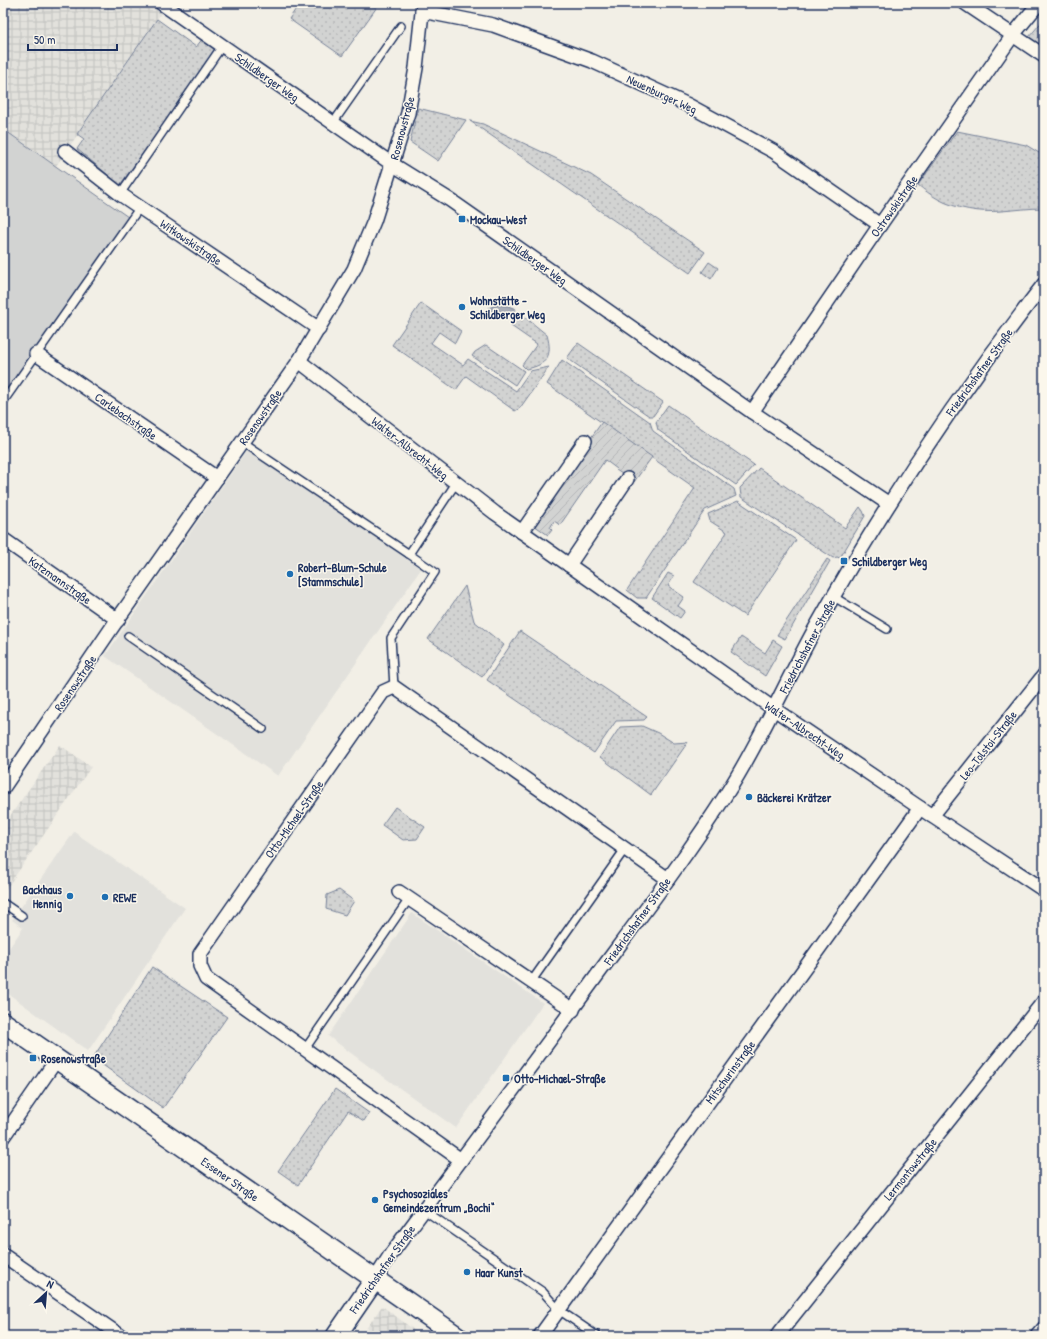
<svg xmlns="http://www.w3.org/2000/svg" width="1047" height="1339" viewBox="0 0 1047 1339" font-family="'Patrick Hand',sans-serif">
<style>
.built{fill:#e2e1dc}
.industrial{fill:url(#industrial-grid)}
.grass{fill:url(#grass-dots);stroke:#768198}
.garden{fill:url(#garden-furrows);stroke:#768198}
.pitch{fill:#d2d3d2;stroke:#768198}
.water{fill:#a9adb7;stroke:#707b93}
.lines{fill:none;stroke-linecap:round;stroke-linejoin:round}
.service-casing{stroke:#1b2f5e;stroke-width:10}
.minor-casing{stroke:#1b2f5e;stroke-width:16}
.secondary-casing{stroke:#1b2f5e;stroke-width:22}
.service{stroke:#fbf7ec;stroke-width:7}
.minor{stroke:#fbf7ec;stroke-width:13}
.secondary{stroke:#fbf7ec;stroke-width:19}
.poi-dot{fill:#1f6fb2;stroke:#fbf7ec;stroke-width:1.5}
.labels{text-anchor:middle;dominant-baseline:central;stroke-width:3;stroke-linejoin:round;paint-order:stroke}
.street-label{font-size:12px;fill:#1b2f5e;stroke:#fbf7ec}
.poi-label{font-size:12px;font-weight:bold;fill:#1b2f5e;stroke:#fbf7ec;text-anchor:start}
</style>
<defs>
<pattern id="industrial-grid" width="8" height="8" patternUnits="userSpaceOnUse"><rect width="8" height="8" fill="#e2e1dc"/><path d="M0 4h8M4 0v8" fill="none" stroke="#c1c1bf"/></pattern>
<pattern id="grass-dots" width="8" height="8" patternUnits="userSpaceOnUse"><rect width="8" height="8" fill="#d2d3d2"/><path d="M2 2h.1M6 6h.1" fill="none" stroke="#b4b5b7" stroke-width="1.8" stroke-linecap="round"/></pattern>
<pattern id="garden-furrows" width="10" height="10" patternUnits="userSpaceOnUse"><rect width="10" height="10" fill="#d2d3d2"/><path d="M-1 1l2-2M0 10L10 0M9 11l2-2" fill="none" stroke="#b4b5b7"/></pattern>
</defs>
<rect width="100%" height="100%" fill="#f2efe6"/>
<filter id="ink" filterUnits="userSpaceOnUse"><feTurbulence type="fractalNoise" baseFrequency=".025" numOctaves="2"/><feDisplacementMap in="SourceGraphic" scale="8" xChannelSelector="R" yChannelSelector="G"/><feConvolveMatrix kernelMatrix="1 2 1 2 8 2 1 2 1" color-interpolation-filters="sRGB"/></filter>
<g filter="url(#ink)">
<g class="built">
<path d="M248,449L421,569L278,776L105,656Z"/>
<path d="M74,832L185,908L88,1051L3,990V957L23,928L12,920Z"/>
<path d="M412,913L543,1003L456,1128L367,1065L328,1036Z"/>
</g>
<g class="industrial">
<path d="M3,3H149L162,12L56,166L3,129Z"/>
<path d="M60,745L91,767L6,889L3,886V826Z"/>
<path d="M382,1306L422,1336H361Z"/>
</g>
<g class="grass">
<path d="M300,3H363L377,7L342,56L289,19Z"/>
<path d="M157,19L196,47L203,38L218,48L120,185L77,149L84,139L77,134Z"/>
<path d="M1044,19V47L1029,37Z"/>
<path d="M418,108L466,120L438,161L410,142Z"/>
<path d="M470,121L483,124L591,175L705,252L690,273Z"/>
<path d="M957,131L1026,145L1044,156V208C1029,208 1016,210 1001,211C981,213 956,209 938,199C931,195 924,190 918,185Z"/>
<path d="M709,262L718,268L711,279L702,272Z"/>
<path d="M421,303L461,331L455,343L439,332L431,343L463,365L468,359L516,391L530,371L549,367L520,408L515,411L466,376L456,390L392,345Z"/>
<path d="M520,313L547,335C553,356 547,365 526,369L522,365L537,344L511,326Z"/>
<path d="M578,343L663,402L653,416H649L567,358Z"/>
<path d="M486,345L524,371L515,385L472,356L475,352Z"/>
<path d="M562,360L650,422L653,431L734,489L736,496L705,510L646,598H637L627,590L695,488L547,384Z"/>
<path d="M668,405L754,465L736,485L658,430L656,422Z"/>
<path d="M759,468L845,528L860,507L863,511L865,516L840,558L837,557L833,558L741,497L740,488Z"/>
<path d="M738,501L796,540L745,616L694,582L727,532L710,521L708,514Z"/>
<path d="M827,559L830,561L785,639L777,635Z"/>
<path d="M668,573L674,576L668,586L684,597L678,606L685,611L680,618L652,598Z"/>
<path d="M465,586L474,621L504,645L482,677L428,639Z"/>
<path d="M520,631L527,636L647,717L644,720L616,721L594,753L487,680Z"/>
<path d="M741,637L765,653L773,640L782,646L765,676L731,652Z"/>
<path d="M642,726L658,733L674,743L688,742L651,795L600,757L620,727Z"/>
<path d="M395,807L425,827L417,839L403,840L382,825Z"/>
<path d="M339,890L354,901L345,915L326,909L327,895Z"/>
<path d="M152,967L227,1017L163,1108L93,1058Z"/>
<path d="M335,1089L369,1113L364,1121L348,1111L298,1185L278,1171Z"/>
</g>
<path class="garden" d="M602,422L652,457L634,482L616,470L617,469L605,460L560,525L554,521L550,528L552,530L548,535L531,523Z"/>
<path class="pitch" d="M3,129L128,217L3,395Z"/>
<path class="water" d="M497,305L508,306L516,309L513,314L493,312L488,308Z"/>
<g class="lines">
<g class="service-casing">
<g id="service">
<path d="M333,123L401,26"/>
<path d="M120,194L222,46"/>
<path d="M3,402L140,207"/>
<path d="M242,442L409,554"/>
<path d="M834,597L887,629"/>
<path d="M128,636L263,729"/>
<path d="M394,687L391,638L435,572L409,554L456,483"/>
<path d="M3,903L22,916"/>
<path d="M531,982L625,849"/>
<path d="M305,1049L409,899"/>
<path d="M424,1210L543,1292L559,1310L597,1336"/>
</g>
</g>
<g class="minor-casing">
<g id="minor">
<path d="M161,3L392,164L450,200L752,412L889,504"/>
<path d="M965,3L1044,56"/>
<path d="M422,11L493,25L592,61L688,105L773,151L880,225"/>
<path d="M65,151L120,194L319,329"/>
<path d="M36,354L217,478"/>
<path d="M299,361L495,513L774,709L932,816L1044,890"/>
<path d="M752,412L880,225L1013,35L1039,3"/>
<path d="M522,532L585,441"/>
<path d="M3,539L118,620"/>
<path d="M569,565L627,479"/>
<path d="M3,788L113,626L299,361L354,269L374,221L408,113L416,68L423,3"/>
<path d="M932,816L1044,675"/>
<path d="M399,892L573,1010"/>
<path d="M3,1137L57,1059"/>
<path d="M461,1160L206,979L200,966V954L383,692L394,687L668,879"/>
<path d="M3,1255L121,1336"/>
<path d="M375,1279L391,1254C461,1160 532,1065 601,970C644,912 688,854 727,793C761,740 786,681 816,627C883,507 960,392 1044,284"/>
<path d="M540,1336L920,808"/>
<path d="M777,1336L1044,1001"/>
<path d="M1037,1336L1044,1328"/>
</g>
</g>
<g class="secondary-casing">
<g id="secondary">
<path d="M3,1022L457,1336"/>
<path d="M336,1336L375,1279"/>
</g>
</g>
<use href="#service" class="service"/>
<use href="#minor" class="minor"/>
<use href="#secondary" class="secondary"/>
</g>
</g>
<g class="poi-dot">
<rect x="458" y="215" width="8" height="8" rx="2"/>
<circle cx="462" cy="307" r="4"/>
<rect x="840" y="557" width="8" height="8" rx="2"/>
<circle cx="290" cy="574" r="4"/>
<circle cx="749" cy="797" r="4"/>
<circle cx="70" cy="896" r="4"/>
<circle cx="105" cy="897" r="4"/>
<rect x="29" y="1054" width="8" height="8" rx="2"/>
<rect x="502" y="1074" width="8" height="8" rx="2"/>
<circle cx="375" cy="1200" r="4"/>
<circle cx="467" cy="1272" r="4"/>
</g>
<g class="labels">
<g class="street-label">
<text transform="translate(267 77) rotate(35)">Schildberger Weg</text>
<text transform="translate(662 94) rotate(25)">Neuenburger Weg</text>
<text transform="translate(402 128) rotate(-75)">Rosenowstraße</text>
<text transform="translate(894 206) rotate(-55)">Ostrowskistraße</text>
<text transform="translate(191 242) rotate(34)">Witkowskistraße</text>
<text transform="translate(535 260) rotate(35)">Schildberger Weg</text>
<text transform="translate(979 372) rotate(-54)">Friedrichshafner Straße</text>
<text transform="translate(126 416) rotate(35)">Carlebachstraße</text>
<text transform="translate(260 417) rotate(-55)">Rosenowstraße</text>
<text transform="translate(410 448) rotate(38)">Walter-Albrecht-Weg</text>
<text transform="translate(60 580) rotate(35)">Katzmannstraße</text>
<text transform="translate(807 646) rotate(-62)">Friedrichshafner Straße</text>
<text transform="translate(75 683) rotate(-56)">Rosenowstraße</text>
<text transform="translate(805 730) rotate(34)">Walter-Albrecht-Weg</text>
<text transform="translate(988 745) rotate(-52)">Leo-Tolstoi-Straße</text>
<text transform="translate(294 819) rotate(-55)">Otto-Michael-Straße</text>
<text transform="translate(637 921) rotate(-54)">Friedrichshafner Straße</text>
<text transform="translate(730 1072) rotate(-54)">Mitschurinstraße</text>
<text transform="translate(910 1169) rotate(-51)">Lermontowstraße</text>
<text transform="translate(230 1179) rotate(35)">Essener Straße</text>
<text transform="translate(382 1269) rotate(-55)">Friedrichshafner Straße</text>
</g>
<g class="poi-label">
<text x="470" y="219">Mockau-West</text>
<text x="470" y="300">Wohnstätte -<tspan x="470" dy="14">Schildberger Weg</tspan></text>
<text x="852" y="561">Schildberger Weg</text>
<text x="298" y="567">Robert-Blum-Schule<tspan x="298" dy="14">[Stammschule]</tspan></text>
<text x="757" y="797">Bäckerei Krätzer</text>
<text x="62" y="889" text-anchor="end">Backhaus<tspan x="62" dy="14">Hennig</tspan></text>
<text x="113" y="897">REWE</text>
<text x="41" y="1058">Rosenowstraße</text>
<text x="514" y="1078">Otto-Michael-Straße</text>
<text x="383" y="1193">Psychosoziales<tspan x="383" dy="14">Gemeindezentrum „Bochi“</tspan></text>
<text x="475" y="1272">Haar Kunst</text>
</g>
</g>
<rect width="1047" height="1339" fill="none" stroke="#fbf7ec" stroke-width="16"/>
<rect x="8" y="8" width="1031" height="1323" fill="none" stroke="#1b2f5e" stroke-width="1.5" filter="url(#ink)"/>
<g transform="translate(46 1293) rotate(26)" stroke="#fbf7ec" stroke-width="3" paint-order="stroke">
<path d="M0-3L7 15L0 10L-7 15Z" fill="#1b2f5e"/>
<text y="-6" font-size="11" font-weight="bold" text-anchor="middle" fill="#1b2f5e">N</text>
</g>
<path d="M28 44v6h89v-6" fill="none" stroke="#1b2f5e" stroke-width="2"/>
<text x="34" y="44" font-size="12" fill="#1b2f5e" stroke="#fbf7ec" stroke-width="3" paint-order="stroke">50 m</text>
</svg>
